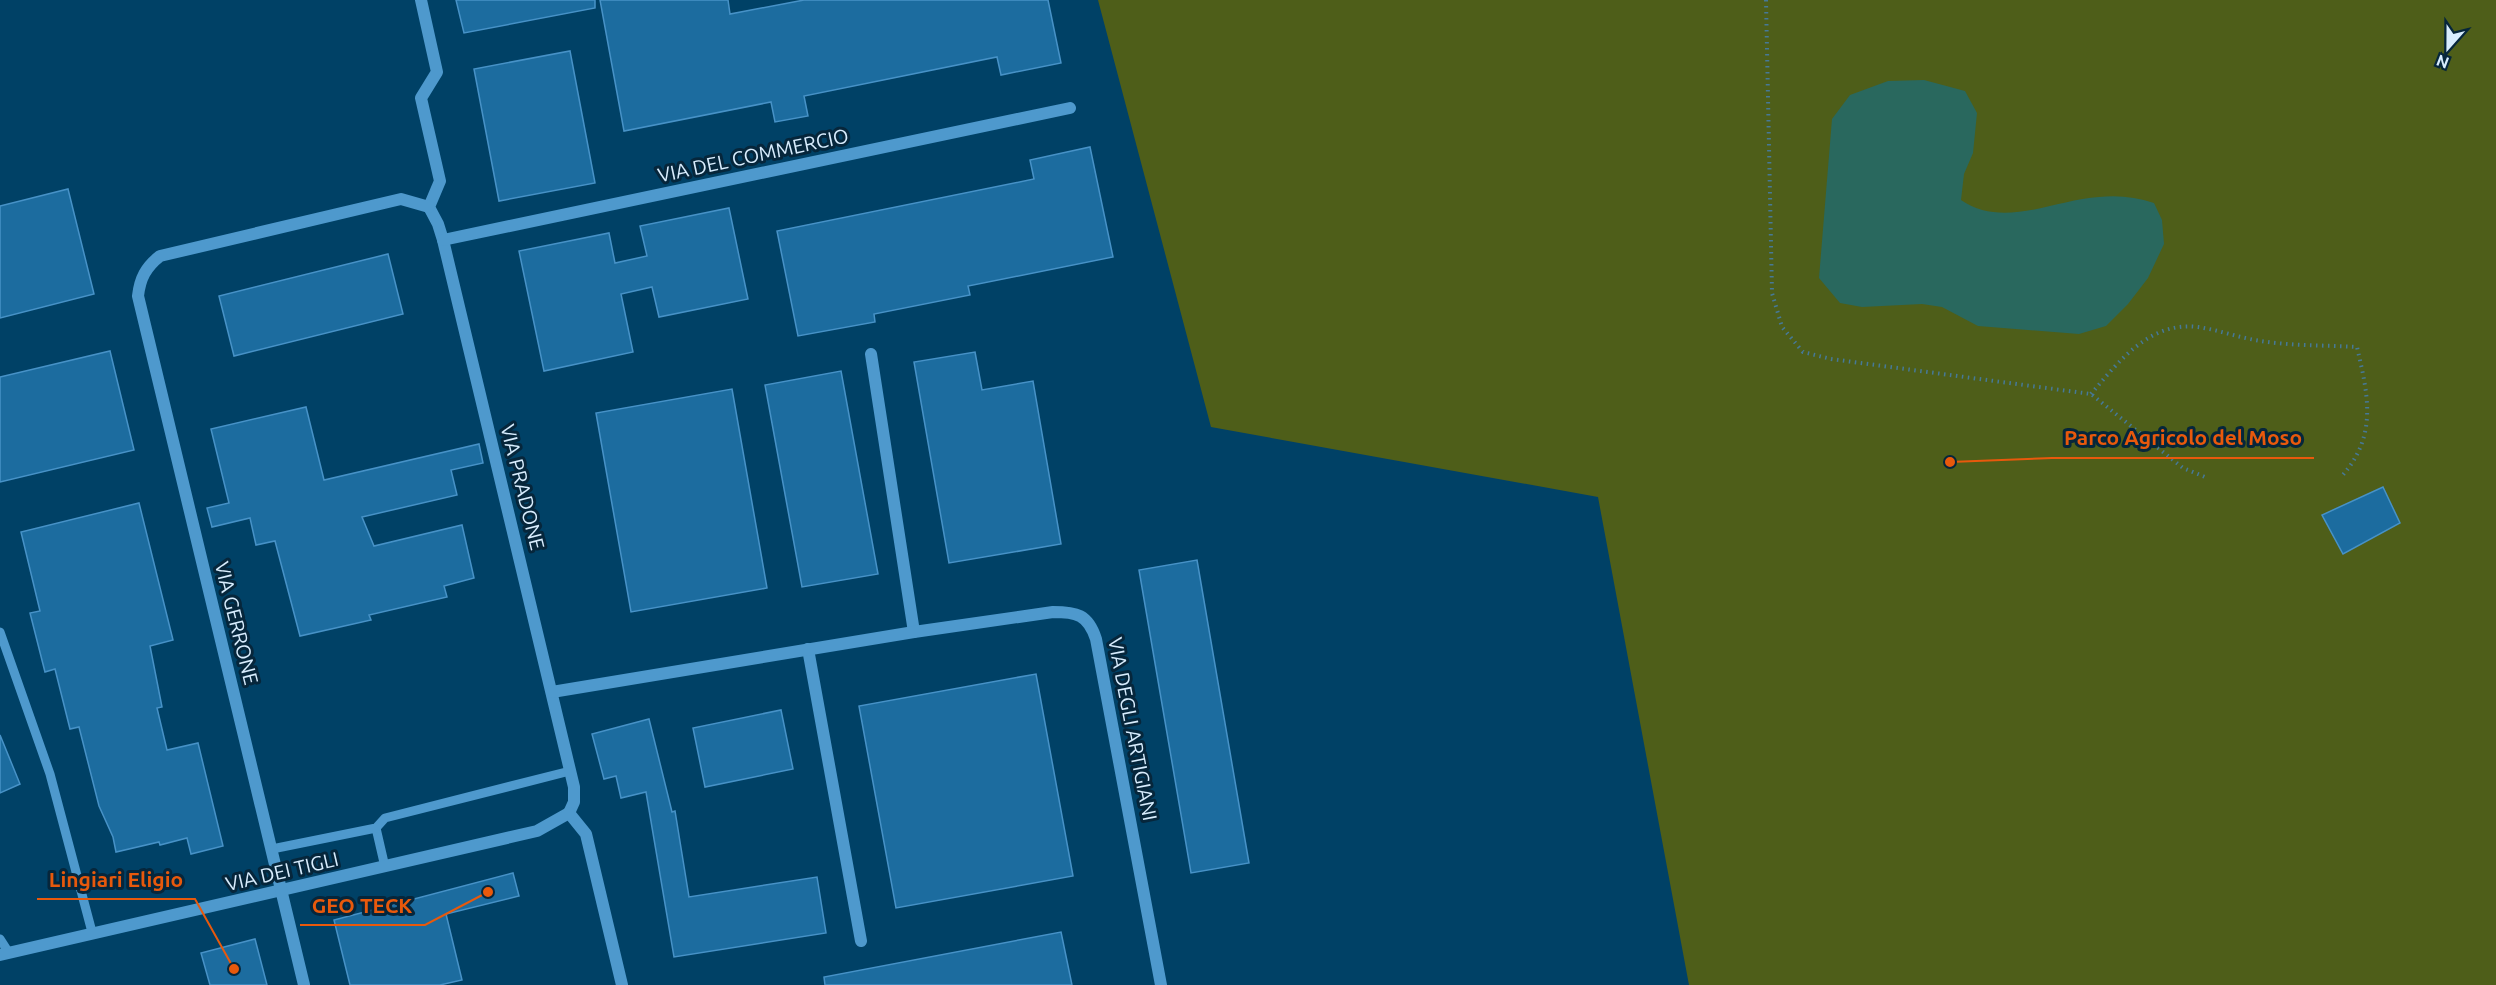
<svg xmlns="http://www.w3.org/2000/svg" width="2496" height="985" viewBox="0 0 2496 985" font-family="Ubuntu,sans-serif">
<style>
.green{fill:#4e5e19}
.water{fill:#29685e}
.building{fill:#1c6c9f;stroke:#4792c7;stroke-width:1.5}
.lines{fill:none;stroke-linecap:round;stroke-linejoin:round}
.path{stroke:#467997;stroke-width:4;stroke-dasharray:1.5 4.5;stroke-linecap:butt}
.lane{stroke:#4e99cd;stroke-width:9}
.street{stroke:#4e99cd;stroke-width:12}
.labels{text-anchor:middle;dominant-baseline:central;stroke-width:6;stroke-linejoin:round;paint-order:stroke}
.street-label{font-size:20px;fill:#d8edfe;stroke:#06263b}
.leader{fill:none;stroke:#e8590c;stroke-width:2}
.callout-dot{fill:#e8590c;stroke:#06263b;stroke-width:2}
.callout-label{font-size:21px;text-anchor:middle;font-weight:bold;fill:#e8590c;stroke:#06263b;stroke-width:6;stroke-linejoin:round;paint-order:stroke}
</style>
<rect width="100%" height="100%" fill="#004166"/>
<path class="green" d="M1098,0H2496V985H1689L1598,497L1211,427Z"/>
<path class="water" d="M1924,80L1965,91L1977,113L1973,153L1964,174L1961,200C2003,229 2053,200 2099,197C2118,195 2136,197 2154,203L2162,220L2164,244L2148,278L2128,304L2106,326L2079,334L1978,326L1942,307L1922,304L1862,307L1840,303L1819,278L1832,119L1850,95L1888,81Z"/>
<g class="building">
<path d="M456,0H595V8L464,33Z"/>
<path d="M600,0H728L730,14L804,0H1048L1061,63L1001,75L997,57L804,96L808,116L775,122L771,102L624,131Z"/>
<path d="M570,51L595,183L499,201L474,69Z"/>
<path d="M1090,147L1113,257L968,286L970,295L874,314L875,322L798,336L777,231L1034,179L1030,160Z"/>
<path d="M68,189L94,294L0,318V206Z"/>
<path d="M729,208L748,299L659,317L652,287L621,294L633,352L544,371L519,251L609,233L615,263L647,256L640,226Z"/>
<path d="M388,254L403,314L234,356L219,296Z"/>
<path d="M110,351L134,450L0,482V377Z"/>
<path d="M975,352L982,390L1033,381L1061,544L949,563L914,362Z"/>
<path d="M841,371L878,574L802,587L765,385Z"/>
<path d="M732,389L767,588L631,612L596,413Z"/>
<path d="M306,407L324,480L479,444L483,463L451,470L457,495L362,517L374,546L462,525L474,578L444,586L447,597L369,615L371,620L300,636L275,541L256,545L250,518L212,527L207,508L229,503L211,429Z"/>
<path d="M2383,487L2400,523L2343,554L2322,515Z"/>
<path d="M139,503L173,640L150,646L162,707L157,708L167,750L198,743L223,846L191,854L187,838L160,845L159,842L116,852L113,837L99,806L79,727L70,729L55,669L45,672L30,613L40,611L21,532Z"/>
<path d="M1197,560L1249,863L1191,873L1139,570Z"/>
<path d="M1036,674L1073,876L896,908L859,706Z"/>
<path d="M781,710L793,769L705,787L693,728Z"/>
<path d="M649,719L672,812L675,811L689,897L817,877L826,933L674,957L646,792L621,798L616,776L604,779L592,734Z"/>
<path d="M0,735L20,784L0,793Z"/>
<path d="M513,873L519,896L446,914L462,980L440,985H350L334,920Z"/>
<path d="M1061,932L1072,985H825L824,977Z"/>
<path d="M255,939L267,985H210L201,953Z"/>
</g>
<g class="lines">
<g class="path">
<path d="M1766,0L1772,293L1782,327L1803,352L1831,359L2091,394L2183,468L2205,477"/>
<path d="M2091,394C2119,361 2150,321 2198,327C2219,330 2240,338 2261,341C2292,346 2325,345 2357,347C2368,395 2378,435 2342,476"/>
</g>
<g class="lane">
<path d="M0,632L50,774L92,932"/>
<path d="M376,828L385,867"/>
<path d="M272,849L376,828L385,818L570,771"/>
<path d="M0,939L9,953"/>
</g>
<g class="street">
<path d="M421,0L437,72L421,98L440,181L429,207L438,224L443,240L574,787V802L569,813L586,834L622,985"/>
<path d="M443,240L1070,108"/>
<path d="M871,354L914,632"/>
<path d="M808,649L861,941"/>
<path d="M552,692L914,632L1053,612C1076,612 1088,614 1096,639L1161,985"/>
<path d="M0,955L537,831L569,813"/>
<path d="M304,985L138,296C140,278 146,267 160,256L401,199L429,207"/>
</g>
</g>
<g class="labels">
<g class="street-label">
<text transform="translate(753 155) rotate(-12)">VIA DEL COMMERCIO</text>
<text transform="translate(523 487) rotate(76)">VIA PRADONE</text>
<text transform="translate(237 623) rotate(76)">VIA GERRONE</text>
<text transform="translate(1133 729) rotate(79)">VIA DEGLI ARTIGIANI</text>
<text transform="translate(282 871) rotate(-13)">VIA DEI TIGLI</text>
</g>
</g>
<path class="leader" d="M1950 462L2052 458H2314M234 969L195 899H37M488 892L425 925H300"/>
<g class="callout-dot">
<circle cx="1950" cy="462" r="6"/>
<circle cx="234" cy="969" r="6"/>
<circle cx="488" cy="892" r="6"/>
</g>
<g class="callout-label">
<text x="2183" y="445">Parco Agricolo del Moso</text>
<text x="116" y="887">Lingiari Eligio</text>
<text x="362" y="913">GEO TECK</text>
</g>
<g transform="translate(2448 48) rotate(201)" stroke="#06263b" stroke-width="4.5" paint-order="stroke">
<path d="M0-4.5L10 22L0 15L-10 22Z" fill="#d8edfe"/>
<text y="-9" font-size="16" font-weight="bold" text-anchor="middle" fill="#d8edfe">N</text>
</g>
</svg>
